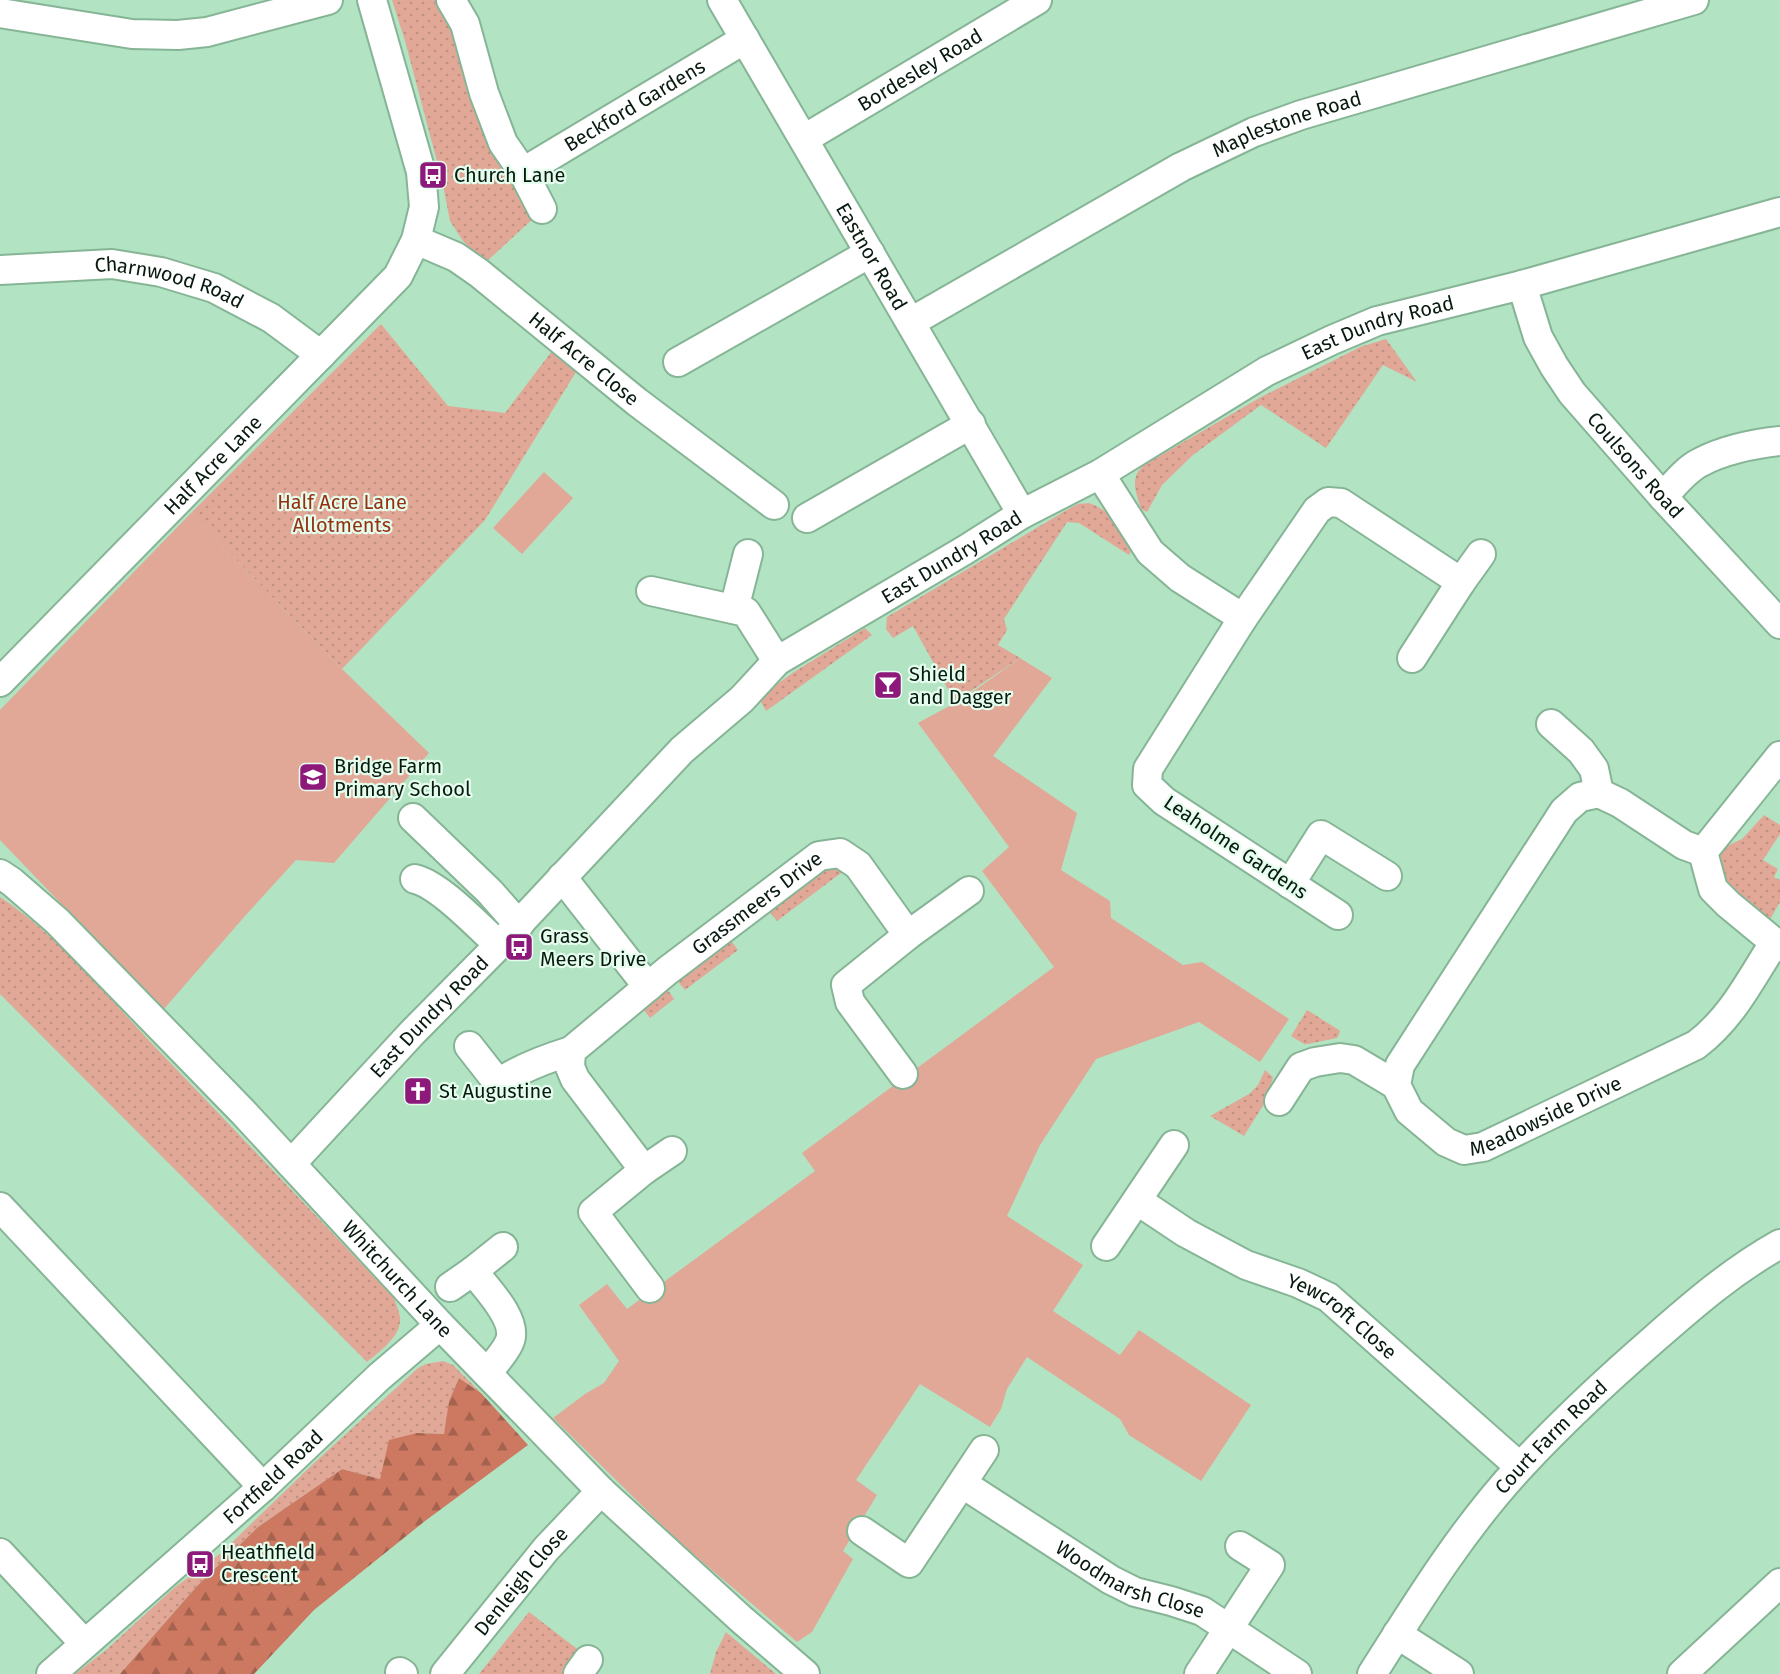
<svg xmlns="http://www.w3.org/2000/svg" width="1780" height="1674" viewBox="0 0 1780 1674" font-family="'Fira Sans',sans-serif">
<style>
.grass{fill:url(#grass-dots)}
.forest{fill:url(#forest-firs)}
.park{fill:#e2a897}
.lines{fill:none;stroke-linecap:round;stroke-linejoin:round}
.minor-casing{stroke:#86b596;stroke-width:32}
.minor{stroke:#fff;stroke-width:28}
.labels{text-anchor:middle;dominant-baseline:central;stroke-width:4.5;stroke-linejoin:round;paint-order:stroke}
.street-label{font-size:20px;fill:#081a10;stroke:#e5fded}
.poi-label{font-size:20px;fill:#081a10;stroke:#e5fded;text-anchor:start}
.park-label{font-size:20px;fill:#963012;stroke:#e5fded}
</style>
<defs>
<pattern id="grass-dots" width="8" height="8" patternUnits="userSpaceOnUse" patternTransform="scale(1.5)"><rect width="8" height="8" fill="#e2a897"/><path d="M2 2h.1M6 6h.1" fill="none" stroke="#c09081" stroke-width="1.8" stroke-linecap="round"/></pattern>
<pattern id="forest-firs" width="22" height="20" patternUnits="userSpaceOnUse" patternTransform="scale(1.5)"><rect width="22" height="20" fill="#cd7861"/><path d="M5 1l3.5 6h-7zM16 11l3.5 6h-7z" fill="#a4624f"/></pattern>
</defs>
<rect width="100%" height="100%" fill="#b2e3c3"/>
<g class="grass">
<path d="M392,0H441L537,215L485,263L463,241L450,221L442,180L405,41Z"/>
<path d="M381,324L448,406L505,413L552,351L576,372L485,520L342,669L191,513Z"/>
<path d="M1386,339L1417,382L1383,365L1326,448L1261,405L1193,455L1162,485L1147,512L1141,509C1136,492 1129,478 1144,465L1261,397L1360,347Z"/>
<path d="M1089,503C1111,510 1120,528 1133,547L1129,555L1079,523L1067,522L1004,619L1007,630L998,645L1020,658L955,702L913,626L893,638L886,629L887,617L1065,511L1078,504Z"/>
<path d="M865,628L872,635L766,711L761,702L769,690L794,672Z"/>
<path d="M1764,815L1780,825V834L1763,860L1778,869L1774,877L1780,880V902L1769,921L1728,886C1719,874 1718,861 1723,848L1742,839Z"/>
<path d="M826,869H843L841,873L777,921L768,910L818,872Z"/>
<path d="M0,897C61,938 106,995 156,1048C236,1131 315,1215 394,1298C396,1304 399,1311 400,1317C402,1336 380,1351 367,1362L0,994Z"/>
<path d="M729,938L738,950L685,990L675,978Z"/>
<path d="M665,986L674,999L650,1018L640,1005Z"/>
<path d="M1307,1010L1339,1030L1340,1032L1337,1038L1308,1044H1304L1291,1036Z"/>
<path d="M1265,1070L1273,1077L1267,1099L1244,1136L1210,1116L1249,1094L1258,1085Z"/>
<path d="M443,1361L453,1365L481,1393L459,1378L449,1401L445,1434L417,1433L380,1479L342,1469L258,1527L197,1586L120,1674H75L106,1650L174,1588L221,1553L312,1465L418,1368L426,1364Z"/>
<path d="M529,1612L585,1655L570,1674H479Z"/>
<path d="M726,1632L776,1674H710L716,1652Z"/>
</g>
<path class="forest" d="M459,1378L481,1393L528,1445L425,1521L314,1610L254,1674H120L197,1586L258,1527L342,1469L380,1479L389,1440L417,1433L444,1434L449,1401Z"/>
<g class="park">
<path d="M544,472L573,498L522,554L493,528Z"/>
<path d="M191,513L342,669L429,753L334,863L296,860L245,916L163,1010L0,840V710Z"/>
<path d="M1020,658L1052,678L993,756L1077,813L1061,870L1110,901L1111,918L1183,965L1202,962L1289,1019L1260,1062L1199,1022L1096,1059L1040,1145L1007,1216L1083,1265L1053,1311L1120,1355L1139,1330L1251,1405L1201,1481L1129,1435L1120,1419L1027,1357L1007,1389L1001,1409L990,1427L920,1384L856,1480L877,1495L843,1551L853,1559L812,1632L797,1642L681,1544L553,1418L585,1394L604,1383L619,1361L579,1305L607,1284L627,1309L815,1171L802,1153L1054,967L982,871L1009,847L918,723L964,698Z"/>
</g>
<g class="lines">
<g class="minor-casing">
<g id="minor">
<path id="s1" d="M451,0L465,24L484,93L503,143L523,172L745,39"/>
<path id="s2" d="M722,0L1022,514"/>
<path d="M0,13L132,34L178,35L207,32L328,0"/>
<path id="s3" d="M804,139L1037,0"/>
<path d="M523,172L542,209"/>
<path id="s4" d="M416,240L456,257L479,273L637,402L774,505"/>
<path id="s5" d="M0,270L112,264L161,272L214,288L271,318L321,355"/>
<path id="s6" d="M1522,285L1538,337L1554,366L1572,393L1663,497L1780,624"/>
<path id="s7" d="M911,322L1181,167L1254,132L1301,115L1694,0"/>
<path d="M678,362L870,253"/>
<path d="M1100,474L1150,552L1180,578L1243,618"/>
<path d="M1663,497C1674,485 1686,469 1701,462C1726,449 1753,444 1780,441"/>
<path d="M807,518L971,424"/>
<path d="M1461,582L1481,554"/>
<path d="M651,591L746,612L777,661"/>
<path d="M734,609L748,554"/>
<path id="s8" d="M0,682L398,276L416,240L424,207L421,172L372,0"/>
<path d="M1551,724L1581,751L1594,769L1599,793"/>
<path d="M1780,756L1703,852L1713,889L1728,904L1780,947"/>
<path d="M413,818L490,892L519,925"/>
<path id="s9" d="M1703,852L1684,845L1620,803L1599,793L1580,797L1564,811L1400,1065L1396,1085L1409,1111L1446,1142L1464,1150L1483,1147L1696,1045C1732,1018 1750,980 1774,943"/>
<path id="s10" d="M0,874L12,882L57,921L243,1112L440,1325L601,1491L741,1619L805,1674"/>
<path d="M562,877L648,987"/>
<path d="M415,879C440,885 479,927 499,945"/>
<path d="M1290,884L1321,835L1387,876"/>
<path d="M1338,915L1164,801L1147,785L1148,769L1243,618L1317,510L1328,502L1341,503L1461,582L1412,658"/>
<path d="M469,1046L498,1083C521,1068 545,1059 571,1051"/>
<path d="M903,1074L850,1002L846,985L908,935L969,891"/>
<path d="M1279,1101L1301,1067L1315,1062L1340,1058L1354,1060L1396,1085"/>
<path id="s11" d="M291,1164L412,1033L499,945L682,750L742,699L777,661L965,550L1022,514L1100,474L1267,371L1332,340L1377,321L1522,285L1780,212"/>
<path d="M644,1170L672,1151"/>
<path id="s12" d="M1138,1201L1186,1233L1246,1265L1298,1283L1328,1297L1520,1467"/>
<path d="M0,1207L263,1487"/>
<path d="M1106,1246L1174,1145"/>
<path d="M450,1287L473,1271"/>
<path id="s13" d="M650,1288L593,1212L644,1170L575,1079L570,1067L571,1051L667,971L819,856L840,853L858,865L908,935"/>
<path d="M487,1373C494,1364 504,1354 509,1343C520,1321 486,1288 473,1271L503,1247"/>
<path id="s14" d="M963,1484L1111,1580L1135,1592L1171,1601L1202,1611L1297,1674"/>
<path d="M862,1531L909,1563L984,1450"/>
<path d="M0,1553L84,1643"/>
<path d="M1397,1634L1459,1674"/>
<path d="M400,1672L403,1674"/>
<path id="s15" d="M51,1674L263,1487L379,1377L440,1325"/>
<path id="s16" d="M445,1674L546,1549L601,1491"/>
<path d="M578,1674L588,1660"/>
<path d="M1199,1674L1270,1565L1240,1546"/>
<path id="s17" d="M1372,1674C1417,1603 1463,1528 1521,1466C1562,1422 1607,1380 1653,1340C1694,1304 1732,1271 1780,1244"/>
<path d="M1682,1674L1780,1583"/>
</g>
</g>
<use href="#minor" class="minor"/>
</g>
<defs>
<g id="bus-square" transform="scale(1.5)"><rect x="-9" y="-9" width="18" height="18" rx="4" fill="#8d197a" stroke="#e5fded"/><path d="M-5-6H5V4H4V6H2V4H-2V6H-4V4H-5ZM-3.5-4V0h7V-4ZM-3.5 1.2v1.5H-2V1.2ZM2 1.2v1.5H3.5V1.2Z" fill="#fff"/></g>
<g id="bar-square" transform="scale(1.5)"><rect x="-9" y="-9" width="18" height="18" rx="4" fill="#8d197a" stroke="#e5fded"/><path d="M-6-5H6L.8 .8V4.5H3.5V6h-7V4.5H-.8V.8Z" fill="#fff"/></g>
<g id="school-square" transform="scale(1.5)"><rect x="-9" y="-9" width="18" height="18" rx="4" fill="#8d197a" stroke="#e5fded"/><path d="M0-5L7-2L0 1L-7-2ZM-4 1L0 2.5L4 1V4Q0 6-4 4Z" fill="#fff"/></g>
<g id="church-square" transform="scale(1.5)"><rect x="-9" y="-9" width="18" height="18" rx="4" fill="#8d197a" stroke="#e5fded"/><path d="M-1.2-6h2.4v3.5h3.3v2.4h-3.3V6h-2.4V-.1h-3.3v-2.4h3.3Z" fill="#fff"/></g>
</defs>
<g fill-rule="evenodd">
<use href="#bus-square" x="433" y="175"/>
<use href="#bar-square" x="888" y="685"/>
<use href="#school-square" x="313" y="777"/>
<use href="#bus-square" x="519" y="947"/>
<use href="#church-square" x="418" y="1091"/>
<use href="#bus-square" x="200" y="1564"/>
</g>
<g class="labels">
<g class="street-label">
<text stroke="none"><textPath href="#s3" startOffset="135">Bordesley Road</textPath></text>
<text stroke="none"><textPath href="#s1" startOffset="318">Beckford Gardens</textPath></text>
<text stroke="none"><textPath href="#s7" startOffset="426">Maplestone Road</textPath></text>
<text stroke="none"><textPath href="#s2" startOffset="297">Eastnor Road</textPath></text>
<text stroke="none"><textPath href="#s5" startOffset="172">Charnwood Road</textPath></text>
<text stroke="none"><textPath href="#s11" startOffset="1389">East Dundry Road</textPath></text>
<text stroke="none"><textPath href="#s4" startOffset="207">Half Acre Close</textPath></text>
<text stroke="none"><textPath href="#s8" startOffset="304">Half Acre Lane</textPath></text>
<text stroke="none"><textPath href="#s6" startOffset="216">Coulsons Road</textPath></text>
<text stroke="none"><textPath href="#s11" startOffset="903">East Dundry Road</textPath></text>
<text transform="translate(1236 847) rotate(34)">Leaholme Gardens</text>
<text stroke="none"><textPath href="#s13" startOffset="542">Grassmeers Drive</textPath></text>
<text stroke="none"><textPath href="#s11" startOffset="202">East Dundry Road</textPath></text>
<text stroke="none"><textPath href="#s9" startOffset="669">Meadowside Drive</textPath></text>
<text stroke="none"><textPath href="#s10" startOffset="568">Whitchurch Lane</textPath></text>
<text stroke="none"><textPath href="#s12" startOffset="236">Yewcroft Close</textPath></text>
<text stroke="none"><textPath href="#s17" startOffset="298">Court Farm Road</textPath></text>
<text stroke="none"><textPath href="#s15" startOffset="297">Fortfield Road</textPath></text>
<text stroke="none"><textPath href="#s14" startOffset="194">Woodmarsh Close</textPath></text>
<text stroke="none"><textPath href="#s16" startOffset="120">Denleigh Close</textPath></text>
</g>
<g class="poi-label">
<text x="454" y="175">Church Lane</text>
<text x="909" y="674">Shield<tspan x="909" dy="23">and Dagger</tspan></text>
<text x="334" y="766">Bridge Farm<tspan x="334" dy="23">Primary School</tspan></text>
<text x="540" y="936">Grass<tspan x="540" dy="23">Meers Drive</tspan></text>
<text x="439" y="1091">St Augustine</text>
<text x="221" y="1552">Heathfield<tspan x="221" dy="23">Crescent</tspan></text>
</g>
<g class="park-label">
<text x="342" y="502">Half Acre Lane<tspan x="342" dy="23">Allotments</tspan></text>
</g>
</g>
</svg>
